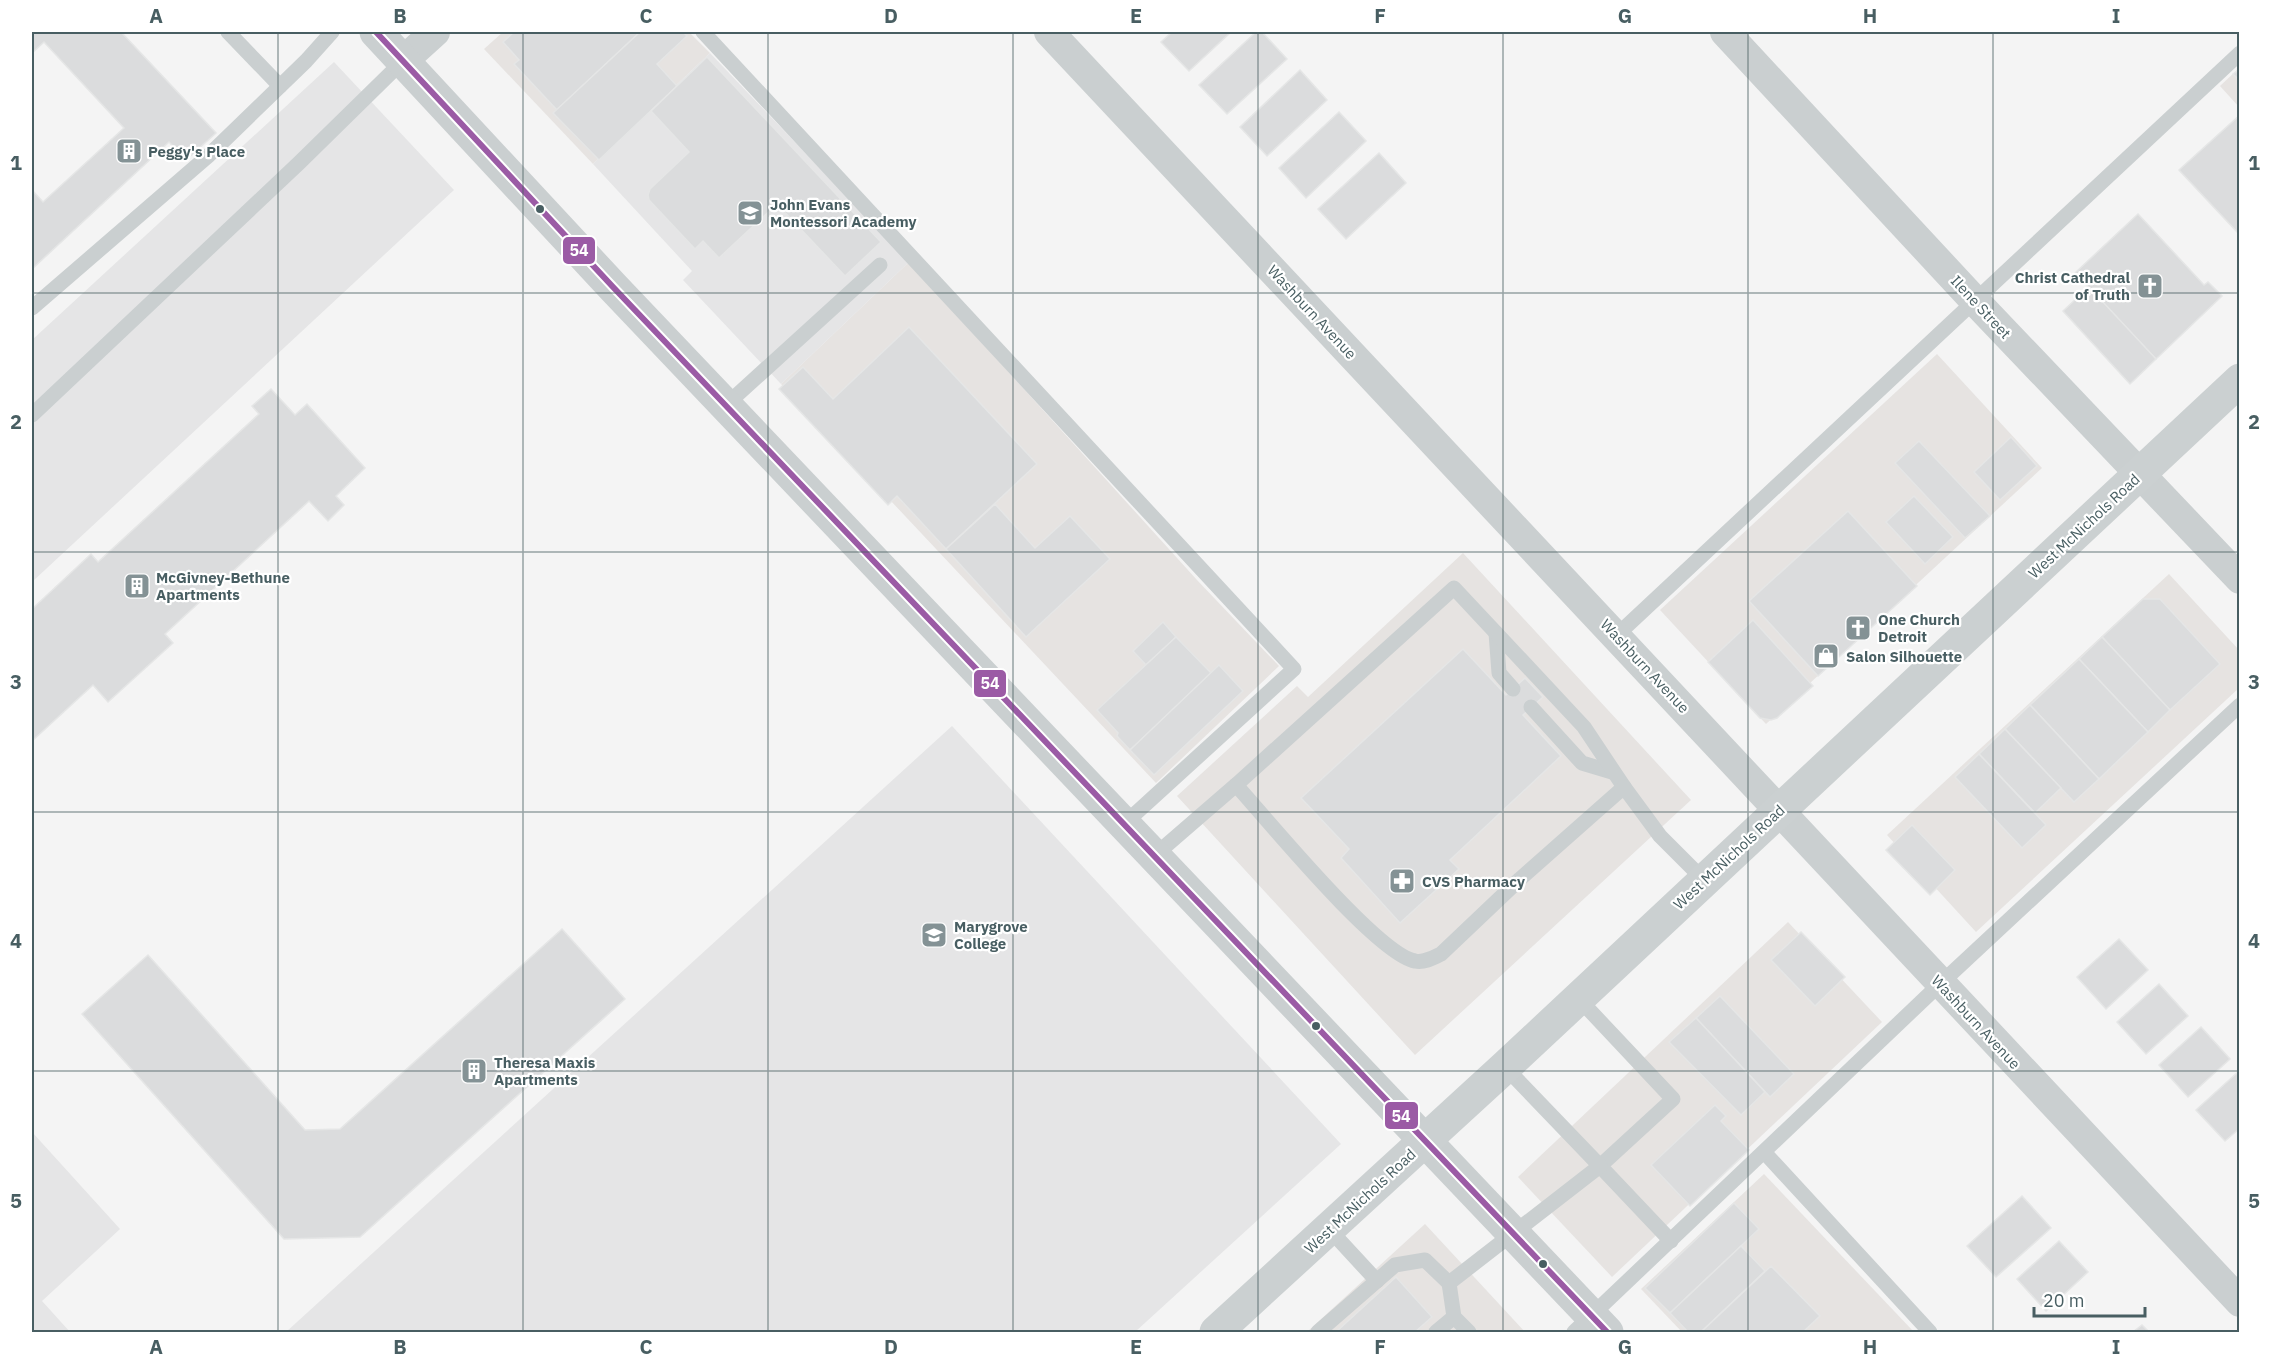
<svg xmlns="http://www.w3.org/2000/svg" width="2271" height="1364" viewBox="0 0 2271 1364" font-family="'IBM Plex Sans',sans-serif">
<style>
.commercial{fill:#e6e3e1}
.education{fill:#e5e5e6}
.building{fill:#dbdcdd;stroke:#e5e6e6;stroke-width:1.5}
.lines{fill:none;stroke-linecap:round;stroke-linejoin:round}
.service{stroke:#cacfd0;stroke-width:15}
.minor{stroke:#cacfd0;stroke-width:30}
.tertiary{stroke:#cacfd0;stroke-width:33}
.secondary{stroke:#cbd0d1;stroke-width:33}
.bus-1-casing{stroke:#fff;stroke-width:10}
.bus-1{stroke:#9b5ba5;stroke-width:6}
.grid{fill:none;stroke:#485e62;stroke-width:1.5;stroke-opacity:0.55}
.bus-dot{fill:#485e62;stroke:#fff;stroke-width:2}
.labels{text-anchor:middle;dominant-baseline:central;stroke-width:4.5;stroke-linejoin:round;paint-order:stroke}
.poi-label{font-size:15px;font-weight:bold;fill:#485e62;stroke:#fff;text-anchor:start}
.street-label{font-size:15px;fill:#485e62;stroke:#fff}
.line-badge{stroke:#fff;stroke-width:2}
.badge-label{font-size:16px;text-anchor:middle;font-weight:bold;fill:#fff}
.neatline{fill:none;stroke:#485e62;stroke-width:2}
.grid-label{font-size:20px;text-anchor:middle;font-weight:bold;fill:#485e62}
</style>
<rect width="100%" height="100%" fill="#f4f4f4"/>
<g class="commercial">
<path d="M503,32H689L710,53L593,164L484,49Z"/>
<path d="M2239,68V107L2220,86Z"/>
<path d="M909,262L1197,580L1279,666L1156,783L781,384Z"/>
<path d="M1937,354L2042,468L1766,724L1660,610Z"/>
<path d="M1463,553L1691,800L1415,1055L1177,796L1297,686L1308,697Z"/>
<path d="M2169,574L2239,650V688L1976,932L1887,835Z"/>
<path d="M1788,922L1882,1022L1612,1277L1518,1177Z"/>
<path d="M1764,1174L1914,1332H1682L1641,1289Z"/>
<path d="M1425,1224L1525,1332H1307Z"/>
</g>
<g class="education">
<path d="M710,53L909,262L781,384L683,280L692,271L593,164Z"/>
<path d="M334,62L454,190L32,582V340Z"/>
<path d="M952,726L1341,1144L1135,1332H286Z"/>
<path d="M32,1132L120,1229L42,1301L70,1332H32Z"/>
</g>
<g class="building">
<path d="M32,32H121L216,133L186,160L169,142L32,269V190L43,202L124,128L44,42L32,53Z"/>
<path d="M514,32H640L557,110L514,64L519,60L503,42Z"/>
<path d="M640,32H683L687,36L657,64L677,86L599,160L553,113Z"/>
<path d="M1172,32H1231L1189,71L1161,42Z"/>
<path d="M1256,32H1262L1287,59L1227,114L1199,85Z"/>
<path d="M707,57L881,242L845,276L777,204L719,258L703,241L695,249L649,200L648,195L650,189L689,152L651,111Z"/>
<path d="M2240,69V81L2233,74Z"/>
<path d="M1300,70L1327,100L1267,156L1240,127Z"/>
<path d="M1339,112L1366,141L1306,198L1279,168Z"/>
<path d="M2240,115V235L2179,170Z"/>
<path d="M1379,153L1406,183L1346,239L1318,209Z"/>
<path d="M2138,214L2204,285L2208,282L2222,296L2156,359L2075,273Z"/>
<path d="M2089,287L2156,359L2130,384L2063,311Z"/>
<path d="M909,327L1037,464L946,549L897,496L888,505L779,389L803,367L833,399Z"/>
<path d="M271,389L295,415L307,404L365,468L336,496L344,505L328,521L309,501L165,634L173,643L108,702L93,685L32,741V609L91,554L98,562L259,414L252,406Z"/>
<path d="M2011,437L2037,466L2000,500L1974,472Z"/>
<path d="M1919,441L1990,516L1965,538L1895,463Z"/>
<path d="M1914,496L1953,537L1925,564L1886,522Z"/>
<path d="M995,504L1035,548L1070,516L1110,559L1026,637L946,549Z"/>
<path d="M1848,511L1917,586L1818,676L1749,601Z"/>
<path d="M2143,599H2160L2220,664L2170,710L2102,637Z"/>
<path d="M1753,620L1813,686L1777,718L1771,720L1760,718L1708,662Z"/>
<path d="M1163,622L1176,637L1146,665L1133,651Z"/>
<path d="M1176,637L1212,674L1130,750L1117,736L1118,733L1097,710Z"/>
<path d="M2102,637L2170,710L2148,732L2079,659Z"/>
<path d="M1463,649L1506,695L1525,678L1543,697L1523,715L1561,756L1450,860L1459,869L1400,923L1341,858L1349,849L1301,798Z"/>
<path d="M2079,659L2148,732L2099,779L2030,705Z"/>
<path d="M1219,665L1243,691L1154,775L1130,750Z"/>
<path d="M2030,705L2099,779L2074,802L2005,729Z"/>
<path d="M2005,729L2061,788L2035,813L1979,754Z"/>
<path d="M1979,754L2046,825L2022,848L1955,777Z"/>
<path d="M1912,825L1955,870L1930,895L1886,850Z"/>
<path d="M562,929L625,999L360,1237L284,1239L82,1014L148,955L305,1130L340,1129Z"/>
<path d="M1801,932L1845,977L1815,1006L1771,960Z"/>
<path d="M2119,939L2148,970L2106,1009L2077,977Z"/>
<path d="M2159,984L2188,1016L2146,1054L2117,1022Z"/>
<path d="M1720,996L1794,1074L1770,1097L1696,1018Z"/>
<path d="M1696,1018L1765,1092L1741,1115L1669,1042Z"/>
<path d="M2201,1027L2230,1059L2188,1097L2159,1065Z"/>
<path d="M2238,1072L2240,1074V1128L2225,1141L2196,1110Z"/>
<path d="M1715,1105L1726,1116L1721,1121L1749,1150L1690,1206L1651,1165Z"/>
<path d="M2022,1196L2051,1228L1996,1277L1967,1246Z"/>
<path d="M1734,1203L1759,1229L1670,1313L1645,1288Z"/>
<path d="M2059,1241L2088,1272L2046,1311L2017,1279Z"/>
<path d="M1741,1246L1765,1271L1701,1332H1688L1670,1313Z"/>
<path d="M1771,1266L1820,1316L1803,1332H1701Z"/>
<path d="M1396,1277L1432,1317L1415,1332H1336Z"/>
<path d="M2142,1325L2149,1332H2133Z"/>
</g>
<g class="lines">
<g class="service">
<path d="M228,32L280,86"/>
<path d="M703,32L1294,669L1124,824"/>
<path d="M32,308L208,156L306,61L332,32"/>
<path d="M726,405L880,265"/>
<path d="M32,415L299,163L403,61"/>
<path d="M1496,633L1499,673L1513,689"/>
<path d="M1616,636L2240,53"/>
<path d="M1531,707L1582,763L1612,772"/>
<path d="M1236,785L1454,588L1584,727L1624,787"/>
<path d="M1154,856L1236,785C1266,818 1377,954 1415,961C1424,963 1433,958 1441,954L1520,879L1624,787L1660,836L1704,880"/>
<path d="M1578,998L1673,1099L1600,1166L1671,1241"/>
<path d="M1764,1152L1930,1332"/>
<path d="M1329,1229L1377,1281"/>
<path d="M1318,1332L1395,1265L1425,1260L1449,1283"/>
<path d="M1436,1332L1454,1317"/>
<path d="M1469,1332L1454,1317L1449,1283L1600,1166L1505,1067"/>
<path d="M1574,1332L1940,984L2240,705"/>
</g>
<g class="minor">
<path d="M1049,32L2240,1302"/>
<path d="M1725,32L1974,300L2240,579"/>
<path d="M403,61L435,32"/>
</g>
<path class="tertiary" d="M376,32L613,287L1607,1332"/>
<path class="secondary" d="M1216,1332L1505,1067L2240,380"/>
<g class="bus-1-casing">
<path id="bus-1" d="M376,32L613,287L1607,1332"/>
</g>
<use href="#bus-1" class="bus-1"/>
</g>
<path class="grid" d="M278,32V1332M523,32V1332M768,32V1332M1013,32V1332M1258,32V1332M1503,32V1332M1748,32V1332M1993,32V1332M32,293H2240M32,552H2240M32,812H2240M32,1071H2240"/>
<defs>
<g id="building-square" transform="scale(1.35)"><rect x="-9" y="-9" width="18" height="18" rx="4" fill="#849295" stroke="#fff"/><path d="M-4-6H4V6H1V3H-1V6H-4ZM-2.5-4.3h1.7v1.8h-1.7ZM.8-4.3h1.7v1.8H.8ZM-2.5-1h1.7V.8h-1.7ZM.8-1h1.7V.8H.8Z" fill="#fff"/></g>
<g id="school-square" transform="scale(1.35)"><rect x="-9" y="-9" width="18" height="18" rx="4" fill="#849295" stroke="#fff"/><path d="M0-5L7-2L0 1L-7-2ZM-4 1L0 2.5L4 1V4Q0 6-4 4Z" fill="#fff"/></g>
<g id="church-square" transform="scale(1.35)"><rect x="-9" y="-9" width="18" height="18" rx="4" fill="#849295" stroke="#fff"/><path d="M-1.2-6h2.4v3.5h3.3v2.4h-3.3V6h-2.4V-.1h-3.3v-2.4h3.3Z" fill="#fff"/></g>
<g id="shop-square" transform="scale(1.35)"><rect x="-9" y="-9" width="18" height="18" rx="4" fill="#849295" stroke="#fff"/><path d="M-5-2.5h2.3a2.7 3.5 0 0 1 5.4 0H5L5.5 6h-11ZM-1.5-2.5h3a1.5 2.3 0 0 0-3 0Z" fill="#fff"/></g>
<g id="pharmacy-square" transform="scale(1.35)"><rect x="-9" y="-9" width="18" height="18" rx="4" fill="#849295" stroke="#fff"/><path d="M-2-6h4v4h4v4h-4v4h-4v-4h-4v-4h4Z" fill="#fff"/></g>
<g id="university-square" transform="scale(1.35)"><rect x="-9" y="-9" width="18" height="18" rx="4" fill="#849295" stroke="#fff"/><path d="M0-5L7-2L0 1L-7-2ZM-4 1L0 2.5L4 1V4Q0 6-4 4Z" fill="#fff"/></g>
</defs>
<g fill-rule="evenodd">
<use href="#building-square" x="129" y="151"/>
<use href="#school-square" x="750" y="213"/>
<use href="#church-square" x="2150" y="286"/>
<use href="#building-square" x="137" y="586"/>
<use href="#church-square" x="1858" y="628"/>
<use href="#shop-square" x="1826" y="656"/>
<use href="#pharmacy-square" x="1402" y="881"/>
<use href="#university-square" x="934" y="935"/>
<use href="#building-square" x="474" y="1071"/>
</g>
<g class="bus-dot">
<circle cx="540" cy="209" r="5"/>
<circle cx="1316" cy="1026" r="5"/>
<circle cx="1543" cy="1264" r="5"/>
</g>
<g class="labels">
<g class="poi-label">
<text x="148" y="151">Peggy's Place</text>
<text x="770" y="204">John Evans<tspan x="770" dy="17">Montessori Academy</tspan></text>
<text x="2130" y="277" text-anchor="end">Christ Cathedral<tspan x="2130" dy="17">of Truth</tspan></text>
<text x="156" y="577">McGivney-Bethune<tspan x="156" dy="17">Apartments</tspan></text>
<text x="1878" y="619">One Church<tspan x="1878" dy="17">Detroit</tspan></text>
<text x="1846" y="656">Salon Silhouette</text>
<text x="1422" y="881">CVS Pharmacy</text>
<text x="954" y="926">Marygrove<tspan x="954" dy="17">College</tspan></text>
<text x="494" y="1062">Theresa Maxis<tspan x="494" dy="17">Apartments</tspan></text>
</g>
<g class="street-label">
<text transform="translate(1981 307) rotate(47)">Ilene Street</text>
<text transform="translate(1312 312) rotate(47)">Washburn Avenue</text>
<text transform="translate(2084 526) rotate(-43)">West McNichols Road</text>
<text transform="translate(1645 666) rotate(47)">Washburn Avenue</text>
<text transform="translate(1729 857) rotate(-43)">West McNichols Road</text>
<text transform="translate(1976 1022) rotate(47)">Washburn Avenue</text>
<text transform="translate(1360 1201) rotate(-43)">West McNichols Road</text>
</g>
</g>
<g class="line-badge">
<rect x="562" y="236" width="34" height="29" rx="6" fill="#9b5ba5"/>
<rect x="973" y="669" width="34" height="29" rx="6" fill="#9b5ba5"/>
<rect x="1384" y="1101" width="35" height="29" rx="6" fill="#9b5ba5"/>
</g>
<g class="badge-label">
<text x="579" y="256">54</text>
<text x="990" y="689">54</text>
<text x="1401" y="1122">54</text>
</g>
<rect width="2271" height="1364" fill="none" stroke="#ffffff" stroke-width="66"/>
<path d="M2034 1307v9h111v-9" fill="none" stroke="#485e62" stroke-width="3"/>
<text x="2043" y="1307" font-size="18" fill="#485e62" stroke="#ffffff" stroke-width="4.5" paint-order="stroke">20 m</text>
<rect x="33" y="33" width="2205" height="1298" class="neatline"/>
<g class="grid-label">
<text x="156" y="23">A</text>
<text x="400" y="23">B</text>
<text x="646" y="23">C</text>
<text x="891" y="23">D</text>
<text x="1136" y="23">E</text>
<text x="1380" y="23">F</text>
<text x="1625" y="23">G</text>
<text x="1870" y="23">H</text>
<text x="2116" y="23">I</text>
<text x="16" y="170">1</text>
<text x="2254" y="170">1</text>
<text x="16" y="429">2</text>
<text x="2254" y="429">2</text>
<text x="16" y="689">3</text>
<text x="2254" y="689">3</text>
<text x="16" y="948">4</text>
<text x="2254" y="948">4</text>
<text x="16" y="1208">5</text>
<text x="2254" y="1208">5</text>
<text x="156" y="1354">A</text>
<text x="400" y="1354">B</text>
<text x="646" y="1354">C</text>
<text x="891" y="1354">D</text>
<text x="1136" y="1354">E</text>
<text x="1380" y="1354">F</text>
<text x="1625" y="1354">G</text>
<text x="1870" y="1354">H</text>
<text x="2116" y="1354">I</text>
</g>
</svg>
